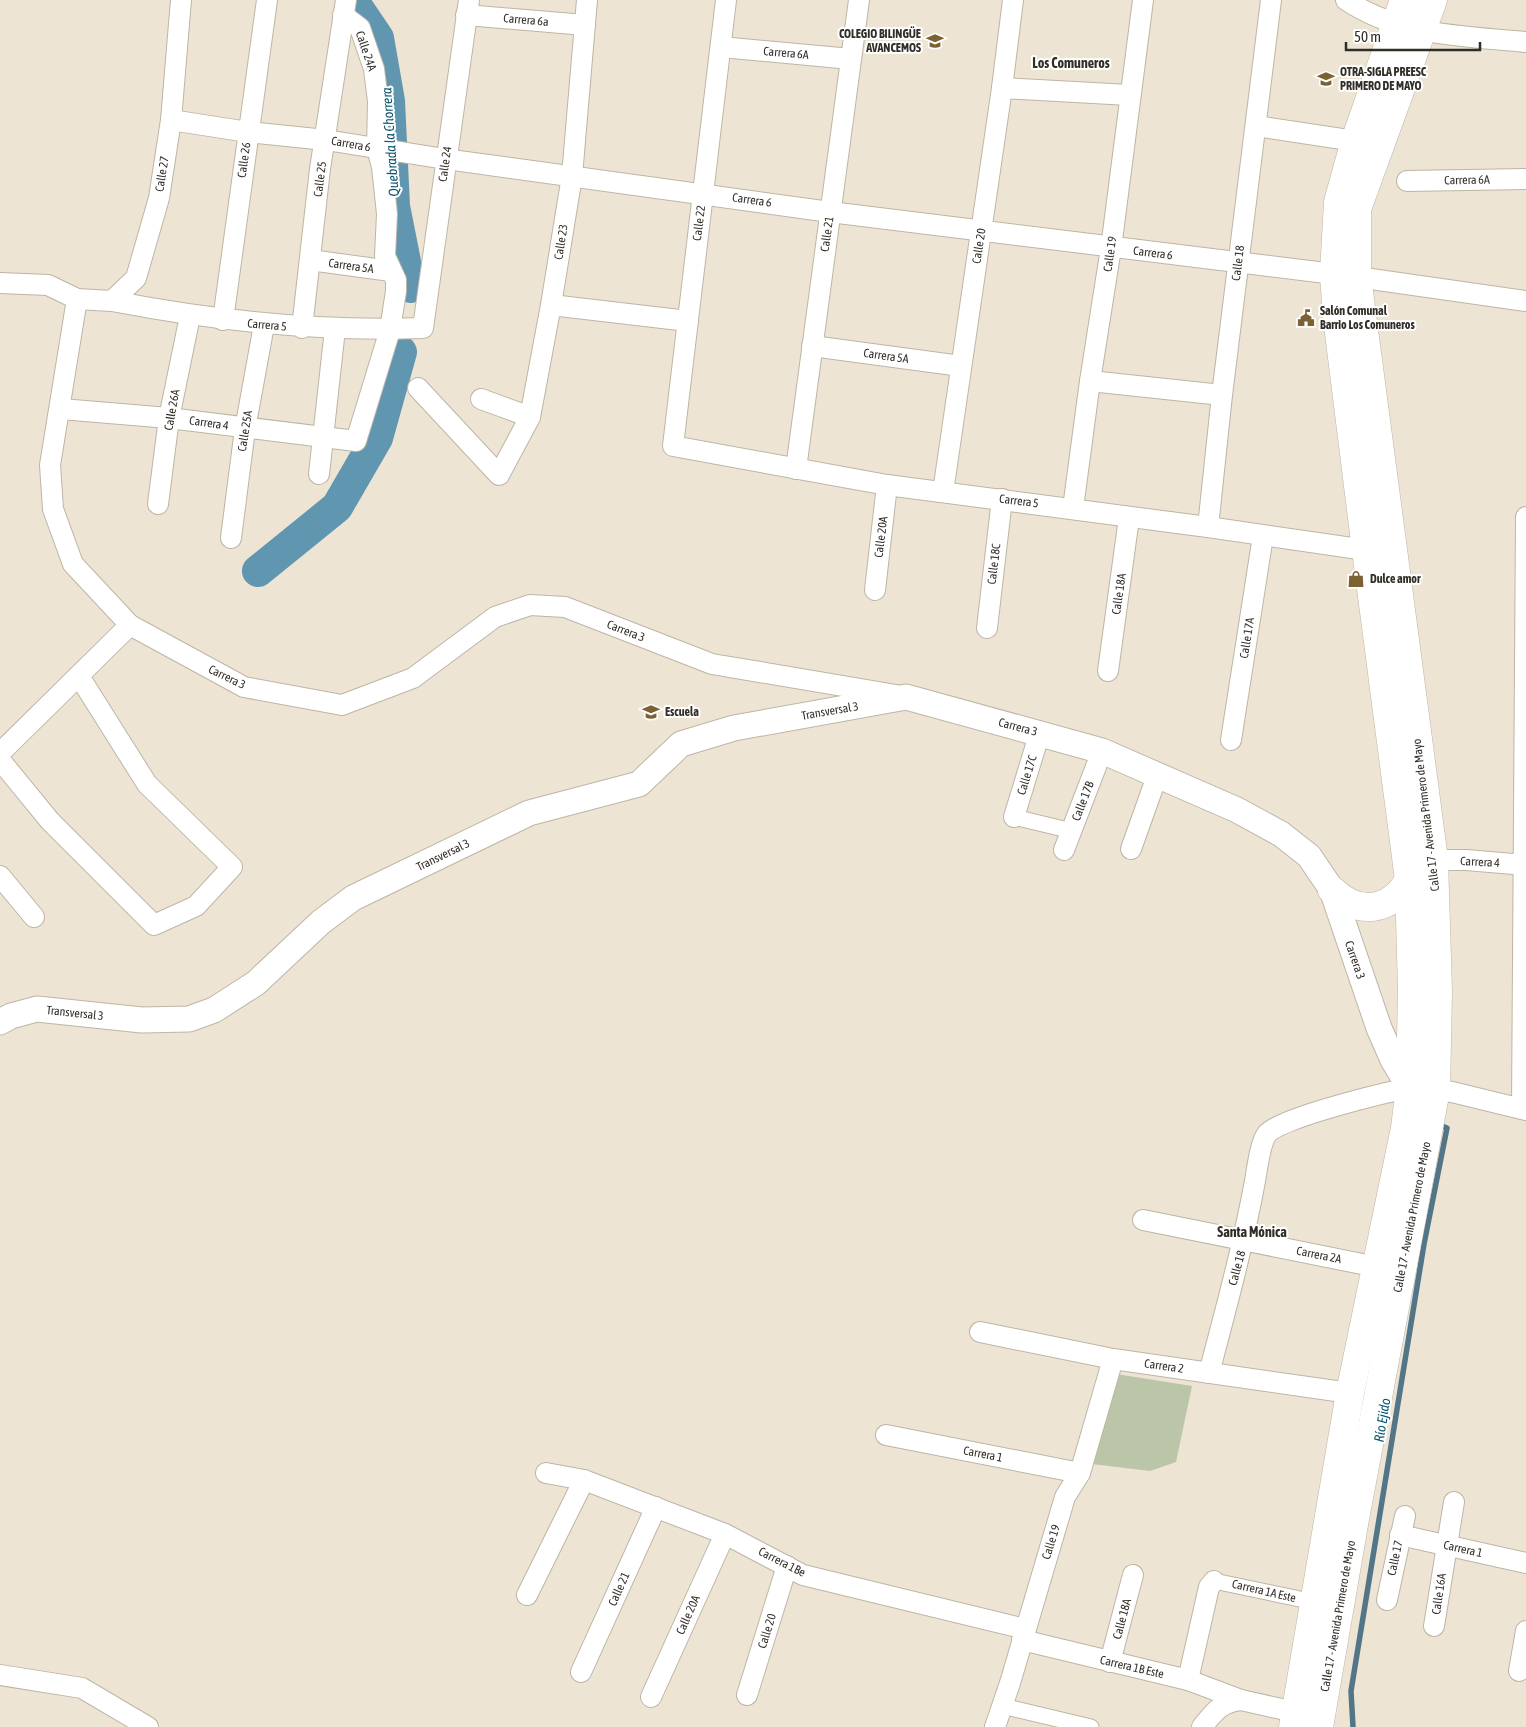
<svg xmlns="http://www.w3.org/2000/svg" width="1526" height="1727" viewBox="0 0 1526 1727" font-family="'Asap Condensed',sans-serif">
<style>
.green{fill:#bac6a7}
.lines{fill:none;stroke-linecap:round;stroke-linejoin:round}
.stream{stroke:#527687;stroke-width:5.5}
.river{stroke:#6096b0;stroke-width:32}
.pedestrian-casing{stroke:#beb5a5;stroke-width:17}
.minor-casing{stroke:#beb5a5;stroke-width:22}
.tertiary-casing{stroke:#beb5a5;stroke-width:27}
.secondary-casing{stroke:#beb5a5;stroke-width:29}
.pedestrian{stroke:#fff;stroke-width:15}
.minor{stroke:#fff;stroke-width:20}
.tertiary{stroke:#fff;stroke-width:25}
.secondary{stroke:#fff;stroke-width:28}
.labels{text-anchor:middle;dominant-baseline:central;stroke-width:4;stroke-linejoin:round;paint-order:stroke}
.street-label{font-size:12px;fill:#312d27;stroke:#fff}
.poi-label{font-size:12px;font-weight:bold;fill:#312d27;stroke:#fff;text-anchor:start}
.neighbourhood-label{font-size:14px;font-weight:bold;fill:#312d27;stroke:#fff}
.water-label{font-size:14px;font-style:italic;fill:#09546f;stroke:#fff}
</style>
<rect width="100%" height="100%" fill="#eee4d4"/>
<path class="green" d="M1110,1373L1192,1386L1176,1462L1150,1471L1092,1464Z"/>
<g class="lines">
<path class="stream" d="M1353,1727L1351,1691L1424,1244L1447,1128L1437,1124"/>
<g class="river">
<path d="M355,4L378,38L389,101L394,206L410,287"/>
<path d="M258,571L337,507L377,438L401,352"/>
</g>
<g class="pedestrian-casing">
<g id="pedestrian">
<path d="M1014,817L1072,831"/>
<path d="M1214,1581L1314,1602"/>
<path d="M1002,1706L1091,1727"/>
</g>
</g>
<g class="minor-casing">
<g id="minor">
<path d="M726,0L673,446L887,485L1208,527L1366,550"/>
<path d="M1346,0C1399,36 1465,36 1526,42"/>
<path d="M466,15L585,25"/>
<path d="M721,47L851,59"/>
<path d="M1002,88L1129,95"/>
<path d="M171,120L248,132L326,140L445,159L830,212L1334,274"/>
<path d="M1256,126L1355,141"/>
<path d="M1407,181L1526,179"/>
<path d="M310,260L391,271"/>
<path d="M1357,277L1526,301"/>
<path d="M0,283L48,285L77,299L112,301L136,278L159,198L171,120L181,0"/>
<path d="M77,299L50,465L53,509L73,564L130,625L244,687L342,705L413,678L495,617L530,605L565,607L712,664L896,695"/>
<path d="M112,301C216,321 317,332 423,328L469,0"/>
<path d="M551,305L688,321"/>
<path d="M223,320L267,0"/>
<path d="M302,328L320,169L346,0"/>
<path d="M812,346L961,366"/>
<path d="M1090,381L1222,395"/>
<path d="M418,388L499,475L530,417L551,305L572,176L587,0"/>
<path d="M481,399L530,417"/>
<path d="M61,409L169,418L356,441L390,330L396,291V280L385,256L387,214L382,167L377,148L378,101L374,69L360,28L343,15"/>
<path d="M796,469L859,0"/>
<path d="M319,474L335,329"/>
<path d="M943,492L1002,88L1013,0"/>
<path d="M158,504L169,418L190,316"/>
<path d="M1073,508L1090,381L1111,248L1143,0"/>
<path d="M1208,527L1222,395L1271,0"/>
<path d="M231,538L245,429L264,325"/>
<path d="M875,590L887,485"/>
<path d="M987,628L1002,499"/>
<path d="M1108,671L1129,518"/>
<path d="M1231,740L1263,536"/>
<path d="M0,753L130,625"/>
<path d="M0,760L50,821L154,925L196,906L232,867L147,784L79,676"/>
<path d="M1014,817L1040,732"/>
<path d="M1131,849L1157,776"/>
<path d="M1064,850L1102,751"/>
<path d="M1434,860H1466L1526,865"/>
<path d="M0,876L34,917"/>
<path d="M1436,1090L1452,1092L1526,1110"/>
<path d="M1522,1109L1526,517"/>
<path d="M1143,1220L1377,1267"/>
<path d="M980,1332L1113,1359L1350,1393"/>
<path d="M1209,1373C1226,1309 1243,1246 1255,1181C1257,1170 1260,1143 1267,1134C1279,1118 1387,1092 1410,1088"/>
<path d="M886,1435L1080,1473"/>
<path d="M546,1473L584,1480L725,1534L803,1575L1025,1629"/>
<path d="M1400,1535L1526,1563"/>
<path d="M527,1595L584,1480"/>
<path d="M1387,1600L1405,1516"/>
<path d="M1434,1626L1454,1502"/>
<path d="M1022,1640L1188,1680L1241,1700L1295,1712"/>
<path d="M1110,1662L1133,1575"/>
<path d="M1519,1671L1526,1631"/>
<path d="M581,1672L656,1507"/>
<path d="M0,1675L82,1688L148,1727"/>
<path d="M1188,1680L1209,1587L1214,1581"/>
<path d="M747,1695L787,1566"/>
<path d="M651,1697L725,1534"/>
<path d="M995,1727L1010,1683L1065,1497L1080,1473L1113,1359"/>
<path d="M1202,1727C1214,1712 1221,1702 1241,1700"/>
</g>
</g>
<g class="tertiary-casing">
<path id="tertiary" d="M0,1022L11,1016L37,1009L142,1020L189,1019L214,1010L256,983L321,922L353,898L529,813L639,784L681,744L734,728L906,697L1102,751L1237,810L1281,834L1309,856L1332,890L1379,1028L1393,1060L1410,1088L1420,1089"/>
</g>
<g class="secondary-casing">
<g id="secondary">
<path d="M1332,890C1359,916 1390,912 1409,880"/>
<path d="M1293,1727L1350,1393L1405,1128L1410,1088L1412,990L1409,880L1366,550L1337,317L1334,274L1338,202L1355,141L1404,0"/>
<path d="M1319,1727L1354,1524L1436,1090L1438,992L1434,860L1357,277V209L1433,0"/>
</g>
</g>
<use href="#pedestrian" class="pedestrian"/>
<use href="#minor" class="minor"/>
<use href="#tertiary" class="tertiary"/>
<use href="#secondary" class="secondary"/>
</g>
<defs>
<g id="school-bare" transform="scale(1.35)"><path d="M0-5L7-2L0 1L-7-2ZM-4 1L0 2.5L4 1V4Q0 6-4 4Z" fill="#7c6133" stroke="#fff" stroke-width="2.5" paint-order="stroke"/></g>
<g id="civic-bare" transform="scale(1.35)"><path d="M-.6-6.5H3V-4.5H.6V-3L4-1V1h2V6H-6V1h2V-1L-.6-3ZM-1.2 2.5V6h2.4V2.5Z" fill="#7c6133" stroke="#fff" stroke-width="2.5" paint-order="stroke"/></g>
<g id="shop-bare" transform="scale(1.35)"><path d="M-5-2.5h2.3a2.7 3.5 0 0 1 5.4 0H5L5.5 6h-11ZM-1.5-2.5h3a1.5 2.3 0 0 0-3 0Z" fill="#7c6133" stroke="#fff" stroke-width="2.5" paint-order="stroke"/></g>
</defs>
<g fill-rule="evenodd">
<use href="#school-bare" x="935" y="41"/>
<use href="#school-bare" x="1326" y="79"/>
<use href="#civic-bare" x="1306" y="318"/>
<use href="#shop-bare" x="1356" y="579"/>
<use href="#school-bare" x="651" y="712"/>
</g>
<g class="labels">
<g class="street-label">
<text transform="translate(526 20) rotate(5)">Carrera 6a</text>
<text transform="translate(366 51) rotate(71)">Calle 24A</text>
<text transform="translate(786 53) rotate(5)">Carrera 6A</text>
<text transform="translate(351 144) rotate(10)">Carrera 6</text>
<text transform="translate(244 160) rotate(-82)">Calle 26</text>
<text transform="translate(445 164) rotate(-82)">Calle 24</text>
<text transform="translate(162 174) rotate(-81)">Calle 27</text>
<text transform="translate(320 179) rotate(-83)">Calle 25</text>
<text transform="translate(1467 180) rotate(-1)">Carrera 6A</text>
<text transform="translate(752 200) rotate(8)">Carrera 6</text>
<text transform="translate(699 223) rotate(-83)">Calle 22</text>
<text transform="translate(827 234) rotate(-82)">Calle 21</text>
<text transform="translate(561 242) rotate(-81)">Calle 23</text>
<text transform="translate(979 246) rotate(-81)">Calle 20</text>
<text transform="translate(1153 253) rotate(7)">Carrera 6</text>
<text transform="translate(1110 254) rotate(-82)">Calle 19</text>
<text transform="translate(1238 263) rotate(-83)">Calle 18</text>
<text transform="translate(351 266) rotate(8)">Carrera 5A</text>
<text transform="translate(267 325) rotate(5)">Carrera 5</text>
<text transform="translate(886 356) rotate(8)">Carrera 5A</text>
<text transform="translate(172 410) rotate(-80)">Calle 26A</text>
<text transform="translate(209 423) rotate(8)">Carrera 4</text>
<text transform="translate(245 431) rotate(-81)">Calle 25A</text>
<text transform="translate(1019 501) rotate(7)">Carrera 5</text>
<text transform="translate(881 537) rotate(-83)">Calle 20A</text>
<text transform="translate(994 564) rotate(-83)">Calle 18C</text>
<text transform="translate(1119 594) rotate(-82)">Calle 18A</text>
<text transform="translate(626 631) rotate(21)">Carrera 3</text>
<text transform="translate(1247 638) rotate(-81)">Calle 17A</text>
<text transform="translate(227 677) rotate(26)">Carrera 3</text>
<text transform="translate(830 711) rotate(-10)">Transversal 3</text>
<text transform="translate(1018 727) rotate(15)">Carrera 3</text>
<text transform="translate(1027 775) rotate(-73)">Calle 17C</text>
<text transform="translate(1083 801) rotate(-69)">Calle 17B</text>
<text transform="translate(1426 815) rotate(-97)">Calle 17 - Avenida Primero de Mayo</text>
<text transform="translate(443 855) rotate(-26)">Transversal 3</text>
<text transform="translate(1480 862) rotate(3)">Carrera 4</text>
<text transform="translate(1355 960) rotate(71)">Carrera 3</text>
<text transform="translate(75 1013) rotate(6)">Transversal 3</text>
<text transform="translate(1412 1217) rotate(-79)">Calle 17 - Avenida Primero de Mayo</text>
<text transform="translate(1319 1255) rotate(11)">Carrera 2A</text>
<text transform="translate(1237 1268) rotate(-75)">Calle 18</text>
<text transform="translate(1164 1366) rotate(8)">Carrera 2</text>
<text transform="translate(983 1454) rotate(11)">Carrera 1</text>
<text transform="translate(1051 1542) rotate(-73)">Calle 19</text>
<text transform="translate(1463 1549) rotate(13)">Carrera 1</text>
<text transform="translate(1395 1558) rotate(-78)">Calle 17</text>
<text transform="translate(782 1562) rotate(27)">Carrera 1Be</text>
<text transform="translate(619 1589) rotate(-66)">Calle 21</text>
<text transform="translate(1264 1591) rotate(13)">Carrera 1A Este</text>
<text transform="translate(1439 1594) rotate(-82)">Calle 16A</text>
<text transform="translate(688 1615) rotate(-66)">Calle 20A</text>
<text transform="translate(1338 1616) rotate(-80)">Calle 17 - Avenida Primero de Mayo</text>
<text transform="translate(1122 1619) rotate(-75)">Calle 18A</text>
<text transform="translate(767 1631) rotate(-73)">Calle 20</text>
<text transform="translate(1132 1667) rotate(13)">Carrera 1B Este</text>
</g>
<g class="poi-label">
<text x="921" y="34" text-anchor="end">COLEGIO BILINGÜE<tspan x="921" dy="14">AVANCEMOS</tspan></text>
<text x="1340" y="72">OTRA-SIGLA PREESC<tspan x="1340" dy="14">PRIMERO DE MAYO</tspan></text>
<text x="1320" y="311">Salón Comunal<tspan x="1320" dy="14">Barrio Los Comuneros</tspan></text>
<text x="1370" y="579">Dulce amor</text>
<text x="665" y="712">Escuela</text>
</g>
<g class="neighbourhood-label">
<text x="1071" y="63">Los Comuneros</text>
<text x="1252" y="1232">Santa Mónica</text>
</g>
<g class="water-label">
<text transform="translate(390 142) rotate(-94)">Quebrada la Chorrera</text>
<text transform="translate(1382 1420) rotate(-81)">Río Ejido</text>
</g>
</g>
<path d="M1346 42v8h134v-8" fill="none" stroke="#312d27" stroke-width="2.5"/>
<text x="1354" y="42" font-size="15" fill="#312d27" stroke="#ffffff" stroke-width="4" paint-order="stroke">50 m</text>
</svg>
